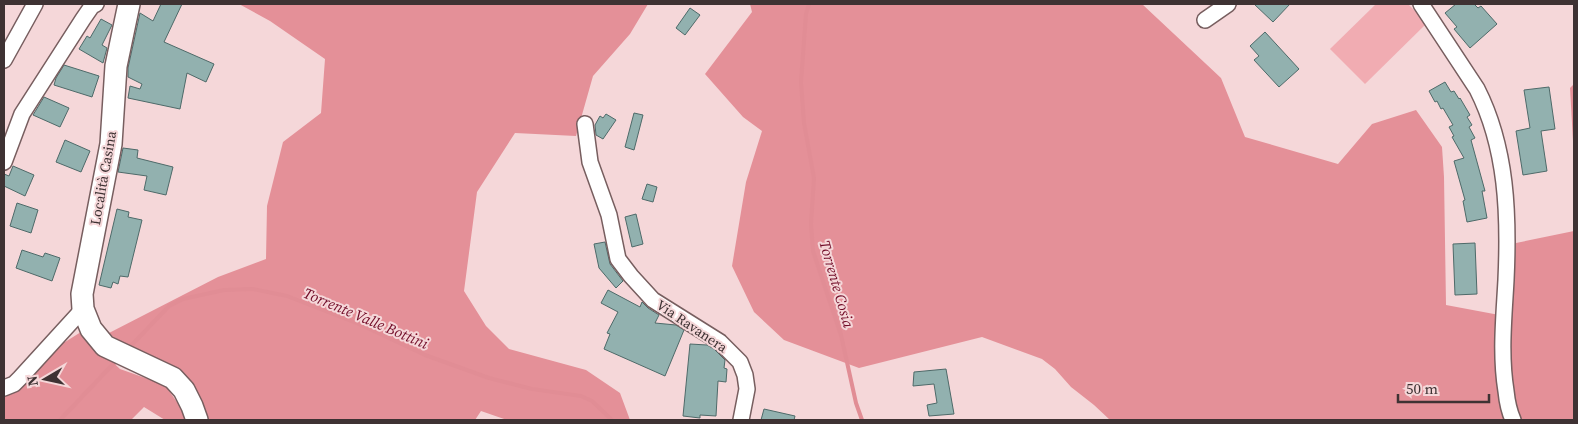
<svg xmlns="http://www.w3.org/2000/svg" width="1578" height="424" viewBox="0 0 1578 424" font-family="'Source Serif 4',serif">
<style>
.green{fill:#f1acb2}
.forest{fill:#e49098}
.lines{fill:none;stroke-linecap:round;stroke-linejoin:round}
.stream{stroke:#e18d95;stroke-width:4}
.building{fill:#92b1af;stroke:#4e6a69}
.street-casing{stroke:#775e5f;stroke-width:18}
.secondary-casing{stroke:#775e5f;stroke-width:24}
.street{stroke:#fff;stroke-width:15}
.secondary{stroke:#fff;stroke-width:21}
.labels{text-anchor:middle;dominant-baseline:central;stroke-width:4;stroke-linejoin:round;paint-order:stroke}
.street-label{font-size:14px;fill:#3e3233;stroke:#f5d7d9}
.water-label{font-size:15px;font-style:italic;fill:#710b27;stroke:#f5d7d9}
</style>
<rect width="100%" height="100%" fill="#f5d7d9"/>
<path class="green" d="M1376,4H1408L1427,23L1365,84L1330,49Z"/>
<g class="forest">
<path d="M239,4H648L630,34L593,76L576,136L515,133L477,192L464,291L486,326L509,349L586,370L620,393L630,420H507L481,411L475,420H197L188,390L130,352L109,333L218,277L266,259L267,206L283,142L321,113L325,59L270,21Z"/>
<path d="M750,4H1142L1221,78L1245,137L1338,164L1372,124L1416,110L1442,147L1444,177L1446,305L1510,317L1516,243L1574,231V420H1110L1094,405L1071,387L1055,369L1042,359L982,337L859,368L784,340L754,312L732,266L746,182L762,131L743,117L705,74L752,12Z"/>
<path d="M1574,84V159L1570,88Z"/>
<path d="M81,332L120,369L165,385L186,415L188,420H165L144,407L131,420H4V393L58,341L65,342Z"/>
</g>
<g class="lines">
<g class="stream">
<path d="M809,4L806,14L801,82L804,123L814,178L811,224L813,251L841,335L856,403L862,420"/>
<path d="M127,350L169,306L183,299L224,290L253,289L287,296L359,324L425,355L489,378L532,389L581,396L592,401L612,420"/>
<path d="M60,420L117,360"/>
</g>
</g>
<g class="building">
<path d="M161,4H182L164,42L214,64L206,82L187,73L180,109L128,98L130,86L140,89L142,84L128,77V68L140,13L153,21Z"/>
<path d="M1254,4H1290L1273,22Z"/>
<path d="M1456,4H1474L1478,8L1481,6L1497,24L1470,48L1454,29L1457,27L1445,13Z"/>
<path d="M690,8L700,15L685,35L676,28Z"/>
<path d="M101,19L112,25L102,45L107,48L103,63L79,49L87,36L90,38Z"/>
<path d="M1265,32L1299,69L1279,87L1254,60L1259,56L1250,46Z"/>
<path d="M64,65L99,76L92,97L54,85L56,78Z"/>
<path d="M1445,82L1451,92L1454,91L1459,99L1460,98L1470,115L1467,117L1472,125L1469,127L1475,138L1471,140L1485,191H1482L1487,218L1467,222L1463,201L1465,200L1454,161L1464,158L1452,137L1454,136L1449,127L1453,125L1443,108L1441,109L1437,101L1435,102L1429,91Z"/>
<path d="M1549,87L1555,129L1541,131L1547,171L1523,175L1516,131L1530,128L1524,90Z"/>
<path d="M44,97L69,108L60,127L33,115Z"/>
<path d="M634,113L643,115L634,150L625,147Z"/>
<path d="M606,114L616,120L603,139L596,135L595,125L600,116L603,118Z"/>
<path d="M65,140L90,151L81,172L56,162Z"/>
<path d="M123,148L138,150L137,158L173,167L166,195L144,190L147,176L118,172Z"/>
<path d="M13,166L34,175L25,196L4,186V174L9,176Z"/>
<path d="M647,184L657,187L653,202L642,199Z"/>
<path d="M17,203L38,210L31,233L10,226Z"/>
<path d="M117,209L129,212L128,217L142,220L128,277L120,276L118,284L113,282L111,288L99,285Z"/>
<path d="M636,214L643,244L632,247L625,217Z"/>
<path d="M605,242L610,264L623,281L616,288L599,268L594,244Z"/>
<path d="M1475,243L1477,294L1455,295L1453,244Z"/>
<path d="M22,250L43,257L45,253L60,258L52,281L16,268Z"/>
<path d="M608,290L640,307L642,302L648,308L659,315L655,323L676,325L684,330L665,376L604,349L610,334L607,333L618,312L601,303Z"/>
<path d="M690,344L707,345L714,349L725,360L724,368L727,369L726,382L718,381L716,416L700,415V418L683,416Z"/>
<path d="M946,369L954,414L929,416L927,405L937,403L934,384L913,386L914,372Z"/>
<path d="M764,409L795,416L794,420H761Z"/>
</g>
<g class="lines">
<g class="street-casing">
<g id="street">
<path d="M1421,4L1477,89C1507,148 1509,215 1506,280C1504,317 1500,354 1506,391C1507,401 1509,411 1513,420"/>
<path d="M1205,20L1228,4"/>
<path d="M4,60L35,4"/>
<path d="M585,124L590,162L609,215L618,259L631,276L653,300L720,342L740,362L745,375L747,389L741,420"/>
<path d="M4,162L22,114L83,19L92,6L96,4"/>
<path d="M4,388L14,384L20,378L83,309"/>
</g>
</g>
<g class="secondary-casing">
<path id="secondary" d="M129,4L116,66L111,144L82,294L83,309L91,329L105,346L173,378L184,390L192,406L197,420"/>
</g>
<use href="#street" class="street"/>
<use href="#secondary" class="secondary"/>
</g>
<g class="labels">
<g class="street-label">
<text transform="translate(103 178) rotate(-80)">Località Casina</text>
<text transform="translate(692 326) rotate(34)">Via Ravanera</text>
</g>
<g class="water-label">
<text transform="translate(837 284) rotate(74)">Torrente Cosia</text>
<text transform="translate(366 318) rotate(23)">Torrente Valle Bottini</text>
</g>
</g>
<rect width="1578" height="424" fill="none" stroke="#3e3233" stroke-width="10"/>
<g transform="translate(45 379) rotate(261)" stroke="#f5d7d9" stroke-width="4" paint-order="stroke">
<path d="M0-4L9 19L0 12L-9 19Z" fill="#3e3233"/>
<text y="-8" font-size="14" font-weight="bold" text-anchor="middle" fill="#3e3233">N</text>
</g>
<path d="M1398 394v8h91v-8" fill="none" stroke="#3e3233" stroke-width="2.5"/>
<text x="1406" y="394" font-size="15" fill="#3e3233" stroke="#f5d7d9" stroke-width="4" paint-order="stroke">50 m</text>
</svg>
